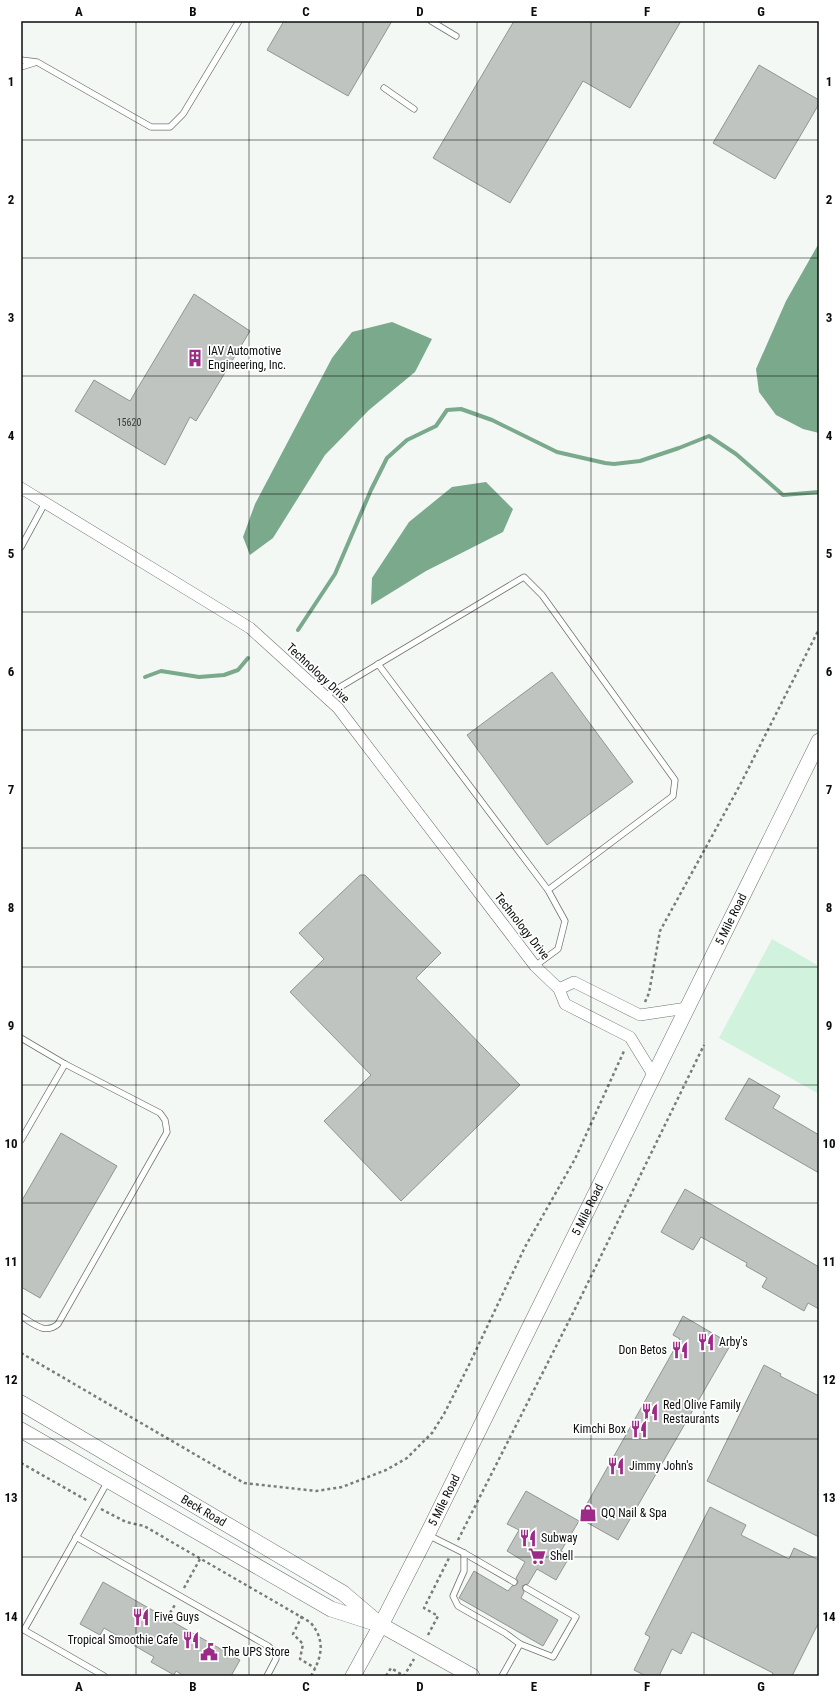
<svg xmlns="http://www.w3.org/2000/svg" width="840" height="1697" viewBox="0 0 840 1697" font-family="'Roboto Condensed',sans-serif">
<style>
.green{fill:#d1f2dc}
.water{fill:#7aa98c}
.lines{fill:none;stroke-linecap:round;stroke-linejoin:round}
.stream{stroke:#7aa98c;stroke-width:4}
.building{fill:#bfc4c1;stroke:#919693}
.lane-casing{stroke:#6f7471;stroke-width:7}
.street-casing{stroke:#6f7471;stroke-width:12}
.secondary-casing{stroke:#6f7471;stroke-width:16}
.path{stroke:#797c7a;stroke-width:2.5;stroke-dasharray:3 3;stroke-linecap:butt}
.lane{stroke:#fff;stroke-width:5.5}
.street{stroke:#fff;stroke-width:11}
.secondary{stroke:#fff;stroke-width:15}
.grid{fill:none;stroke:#0b0d0c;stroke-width:1;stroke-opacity:0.55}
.labels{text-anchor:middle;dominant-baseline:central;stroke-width:3.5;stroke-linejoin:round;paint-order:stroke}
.number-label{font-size:10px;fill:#383b39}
.poi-label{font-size:12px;fill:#0b0d0c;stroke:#fff;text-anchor:start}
.street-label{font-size:12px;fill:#0b0d0c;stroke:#fff}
.neatline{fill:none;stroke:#0b0d0c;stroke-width:1.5}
.grid-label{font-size:13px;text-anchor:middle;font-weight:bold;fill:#0b0d0c}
</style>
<rect width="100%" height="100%" fill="#f3f8f5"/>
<path class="green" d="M772,939L819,966V1094L719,1038Z"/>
<g class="water">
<path d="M819,243V433L803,429L776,415L759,392L756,369L786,301Z"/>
<path d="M392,322L432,339L415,372L369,410L325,455L273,538L250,555L243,537L255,504L332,358L352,332Z"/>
<path d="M486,482L513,509L503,532L426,571L371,605L372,578L409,522L452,487Z"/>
</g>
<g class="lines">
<g class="stream">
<path d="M298,630L335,574L371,490L387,458L407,440L436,426L447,410L461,409L492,420L557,452L605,463L614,464L640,461L679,448L709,436L736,454L783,495L819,492"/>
<path d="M145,677L161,671L199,677L224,675L238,670L248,658"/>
</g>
</g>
<g class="building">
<path d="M284,21H392L348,96L267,50Z"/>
<path d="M514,21H681L630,108L583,81L510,203L433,158Z"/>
<path d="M759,65L819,100V104L775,179L713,143Z"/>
<path d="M194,294L250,331L196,421L190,417L165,465L75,411L94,380L130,401Z"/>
<path d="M552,672L633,782L547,845L467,735Z"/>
<path d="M360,875H365L441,953L416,978L520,1085L401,1201L324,1121L371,1075L290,992L324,959L299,933Z"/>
<path d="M749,1078L780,1096L773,1108L819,1135V1173L725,1119Z"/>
<path d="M61,1133L117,1166L40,1298L21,1287V1202Z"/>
<path d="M685,1189L819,1267V1309L808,1303L804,1311L762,1287L767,1278L746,1266L747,1263L701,1237L693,1250L661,1232Z"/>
<path d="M683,1316L731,1344L618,1540L579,1518L680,1339L673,1335Z"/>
<path d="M764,1365L781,1374L780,1376L819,1396V1537L707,1481Z"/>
<path d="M526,1491L579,1521L561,1551L570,1556L556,1580L537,1569L528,1584L522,1586L524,1592L521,1598L558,1620L543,1646L459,1598L474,1571L508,1591L512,1586L517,1584L518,1582L516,1578L525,1562L507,1551L519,1530L507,1524Z"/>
<path d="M710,1507L746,1525L741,1535L789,1559L794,1548L819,1560V1622L792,1676H771L773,1673L692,1632L681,1654L672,1649L659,1676H646L634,1670L650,1637L645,1634Z"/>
<path d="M103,1582L240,1660L231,1676H184L176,1671L174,1675L151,1662L154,1657L104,1628L100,1635L80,1624Z"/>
</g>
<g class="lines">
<g class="lane-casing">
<g id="lane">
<path d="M431,21L456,36"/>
<path d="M21,60L37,62L151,127H170L183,114L239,21"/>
<path d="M21,67L34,63"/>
<path d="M384,88L414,109"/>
<path d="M21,547L45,503"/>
<path d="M378,664L548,890"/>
<path d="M325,696L524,577L542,595L675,780L673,796L548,890L565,921L558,949L535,966"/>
<path d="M21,1038L65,1064"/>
<path d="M21,1140L65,1064L160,1113L165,1120L167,1132L58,1324C45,1335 34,1324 21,1316"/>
<path d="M428,1535L464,1553V1571L453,1596L458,1606L505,1633L520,1644L502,1676"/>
<path d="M76,1537L268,1646L274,1651L276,1659L267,1676"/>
<path d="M464,1553L514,1582"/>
<path d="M520,1644L553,1657L576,1617L526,1588"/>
<path d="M104,1676L24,1630L108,1481"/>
</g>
</g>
<g class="street-casing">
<g id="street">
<path d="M21,488L250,628L338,708L535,966L559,989"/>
<path d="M654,1076L630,1037L565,1004L559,989L574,982L640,1015L687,1008"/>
</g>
</g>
<g class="secondary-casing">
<g id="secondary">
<path id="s1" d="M21,1403L343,1593L376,1621"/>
<path d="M21,1430L331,1609L381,1625L472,1676"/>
<path id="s2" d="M353,1676L381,1625L427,1535L819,741"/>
</g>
</g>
<g class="path">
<path d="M645,1002L649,993L660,931L740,785L819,629"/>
<path d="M21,1353L244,1483L316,1491L342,1487L386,1470L407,1458L432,1433L444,1414L468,1367L525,1247L575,1159L624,1051"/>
<path d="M21,1463L88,1501"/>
<path d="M101,1509L126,1522L144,1526L310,1622C326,1640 322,1657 311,1676"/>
<path d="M458,1540L577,1305L704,1045"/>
<path d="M184,1588L200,1559"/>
<path d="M170,1613L176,1603"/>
<path d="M302,1616L293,1634L303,1644L300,1659L315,1668"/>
<path d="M428,1635L438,1616L424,1608L450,1556"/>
<path d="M386,1676L391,1668L404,1676L414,1659"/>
</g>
<use href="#lane" class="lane"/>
<use href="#street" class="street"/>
<use href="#secondary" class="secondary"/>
</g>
<path class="grid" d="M136,21V1676M249,21V1676M363,21V1676M477,21V1676M591,21V1676M704,21V1676M21,140H819M21,258H819M21,376H819M21,494H819M21,612H819M21,730H819M21,848H819M21,967H819M21,1085H819M21,1203H819M21,1321H819M21,1439H819M21,1557H819"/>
<defs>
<g id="building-bare" transform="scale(1.38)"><path d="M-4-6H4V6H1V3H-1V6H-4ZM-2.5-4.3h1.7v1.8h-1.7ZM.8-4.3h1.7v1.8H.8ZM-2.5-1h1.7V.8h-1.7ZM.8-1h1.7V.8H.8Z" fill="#9c2a87" stroke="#fff" stroke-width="2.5" paint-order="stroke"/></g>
<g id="restaurant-bare" transform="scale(1.38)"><path d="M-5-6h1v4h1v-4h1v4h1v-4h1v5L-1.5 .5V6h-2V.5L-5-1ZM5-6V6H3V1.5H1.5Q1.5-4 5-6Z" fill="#9c2a87" stroke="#fff" stroke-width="2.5" paint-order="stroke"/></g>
<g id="shop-bare" transform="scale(1.38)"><path d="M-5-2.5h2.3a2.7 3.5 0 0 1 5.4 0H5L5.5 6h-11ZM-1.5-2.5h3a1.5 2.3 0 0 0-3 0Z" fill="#9c2a87" stroke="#fff" stroke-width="2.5" paint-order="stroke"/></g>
<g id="supermarket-bare" transform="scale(1.38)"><path d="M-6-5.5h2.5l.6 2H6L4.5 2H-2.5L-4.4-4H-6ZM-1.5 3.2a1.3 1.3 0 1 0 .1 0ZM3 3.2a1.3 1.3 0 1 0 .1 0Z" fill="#9c2a87" stroke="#fff" stroke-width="2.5" paint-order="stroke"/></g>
<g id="civic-bare" transform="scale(1.38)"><path d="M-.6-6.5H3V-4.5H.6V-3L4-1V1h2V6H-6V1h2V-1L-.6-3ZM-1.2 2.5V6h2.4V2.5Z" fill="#9c2a87" stroke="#fff" stroke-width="2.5" paint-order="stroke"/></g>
</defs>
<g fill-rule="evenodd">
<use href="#building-bare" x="195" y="358"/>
<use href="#restaurant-bare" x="706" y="1342"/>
<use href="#restaurant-bare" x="680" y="1350"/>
<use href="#restaurant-bare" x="650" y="1412"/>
<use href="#restaurant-bare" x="639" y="1429"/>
<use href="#restaurant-bare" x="616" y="1466"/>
<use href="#shop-bare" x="588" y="1513"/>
<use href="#restaurant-bare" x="528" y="1538"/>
<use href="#supermarket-bare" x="537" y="1556"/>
<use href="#restaurant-bare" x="141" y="1617"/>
<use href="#restaurant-bare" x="191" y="1640"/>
<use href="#civic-bare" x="209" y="1652"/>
</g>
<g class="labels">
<g class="number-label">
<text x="129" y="422">15620</text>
</g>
<g class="poi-label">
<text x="208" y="351">IAV Automotive<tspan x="208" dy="14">Engineering, Inc.</tspan></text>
<text x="719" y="1342">Arby's</text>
<text x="667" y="1350" text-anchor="end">Don Betos</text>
<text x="663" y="1405">Red Olive Family<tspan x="663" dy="14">Restaurants</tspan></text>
<text x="626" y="1429" text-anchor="end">Kimchi Box</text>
<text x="629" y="1466">Jimmy John's</text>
<text x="601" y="1513">QQ Nail &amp; Spa</text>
<text x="541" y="1538">Subway</text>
<text x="550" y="1556">Shell</text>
<text x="154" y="1617">Five Guys</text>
<text x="178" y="1640" text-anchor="end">Tropical Smoothie Cafe</text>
<text x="222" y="1652">The UPS Store</text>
</g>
<g class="street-label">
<text transform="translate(318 673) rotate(43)">Technology Drive</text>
<text stroke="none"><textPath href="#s2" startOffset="846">5 Mile Road</textPath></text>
<text transform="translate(522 926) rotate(52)">Technology Drive</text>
<text stroke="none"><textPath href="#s2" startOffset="522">5 Mile Road</textPath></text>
<text stroke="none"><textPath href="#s2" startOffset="198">5 Mile Road</textPath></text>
<text stroke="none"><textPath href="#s1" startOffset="212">Beck Road</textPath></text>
</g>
</g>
<rect width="840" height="1697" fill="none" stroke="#ffffff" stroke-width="44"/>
<rect x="22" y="22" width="796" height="1653" class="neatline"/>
<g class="grid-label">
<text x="79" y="16">A</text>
<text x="193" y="16">B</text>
<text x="306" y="16">C</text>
<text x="420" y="16">D</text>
<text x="534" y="16">E</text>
<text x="647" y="16">F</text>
<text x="761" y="16">G</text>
<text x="11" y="86">1</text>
<text x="829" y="86">1</text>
<text x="11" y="204">2</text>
<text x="829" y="204">2</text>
<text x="11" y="322">3</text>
<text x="829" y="322">3</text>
<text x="11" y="440">4</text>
<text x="829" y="440">4</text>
<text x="11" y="558">5</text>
<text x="829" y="558">5</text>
<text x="11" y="676">6</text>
<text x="829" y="676">6</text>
<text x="11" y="794">7</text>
<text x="829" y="794">7</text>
<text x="11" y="912">8</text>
<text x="829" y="912">8</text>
<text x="11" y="1030">9</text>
<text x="829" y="1030">9</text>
<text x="11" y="1148">10</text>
<text x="829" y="1148">10</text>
<text x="11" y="1266">11</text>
<text x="829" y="1266">11</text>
<text x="11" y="1384">12</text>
<text x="829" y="1384">12</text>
<text x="11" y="1502">13</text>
<text x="829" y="1502">13</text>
<text x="11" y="1621">14</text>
<text x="829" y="1621">14</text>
<text x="79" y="1691">A</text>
<text x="193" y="1691">B</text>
<text x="306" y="1691">C</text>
<text x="420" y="1691">D</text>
<text x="534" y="1691">E</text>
<text x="647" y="1691">F</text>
<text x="761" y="1691">G</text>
</g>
</svg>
